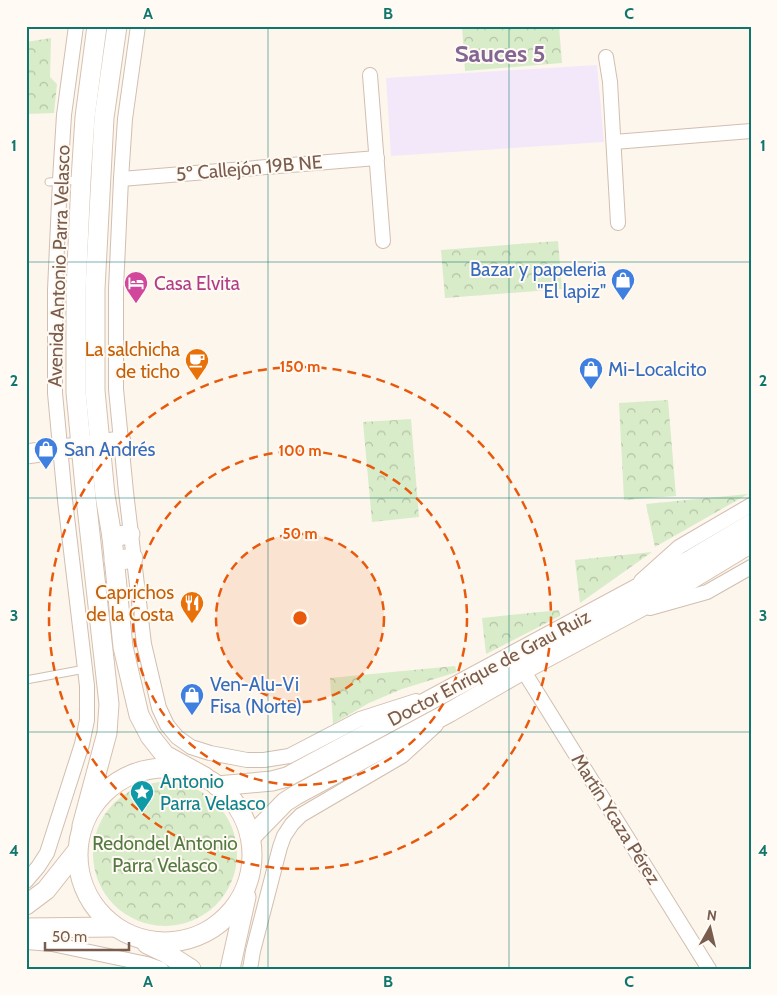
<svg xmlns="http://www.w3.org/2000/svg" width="777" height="995" viewBox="0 0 777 995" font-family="Cabin,sans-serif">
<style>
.education{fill:#f3e8fa}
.park{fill:url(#park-crowns)}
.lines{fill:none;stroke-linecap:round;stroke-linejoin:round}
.lane-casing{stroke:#d1beb0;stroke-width:9}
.street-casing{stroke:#d1beb0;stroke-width:16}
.secondary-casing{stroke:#d6c0b0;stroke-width:21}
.lane{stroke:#fff;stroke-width:7}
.street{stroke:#fff;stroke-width:14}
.secondary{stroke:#fff;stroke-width:19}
.grid{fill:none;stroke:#0f766e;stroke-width:1;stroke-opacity:0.55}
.ring{fill:none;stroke:#e8590c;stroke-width:2.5;stroke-dasharray:9 6}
.labels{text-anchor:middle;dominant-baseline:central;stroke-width:4;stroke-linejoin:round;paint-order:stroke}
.street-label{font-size:19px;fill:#7a5c4d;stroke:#fffaf3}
.shop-label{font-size:19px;fill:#366cbe;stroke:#fffaf3;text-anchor:start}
.hotel-label{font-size:19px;fill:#b23c85;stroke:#fffaf3;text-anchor:start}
.food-label{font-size:19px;fill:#c56008;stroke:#fffaf3;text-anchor:end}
.culture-label{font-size:19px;fill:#0d838f;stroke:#fffaf3;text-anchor:start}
.park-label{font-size:19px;fill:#537a41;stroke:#fffaf3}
.district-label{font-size:24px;font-weight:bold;fill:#846695;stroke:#fffaf3}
.centre{fill:#e8590c;stroke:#fffaf3;stroke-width:2.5}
.ring-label{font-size:15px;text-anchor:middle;font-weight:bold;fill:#e8590c;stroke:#fffaf3;stroke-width:4;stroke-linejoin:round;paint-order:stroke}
.neatline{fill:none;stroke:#0f766e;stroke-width:2}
.grid-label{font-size:16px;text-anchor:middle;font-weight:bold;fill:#0f766e}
</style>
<defs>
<pattern id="park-crowns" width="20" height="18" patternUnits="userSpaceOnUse" patternTransform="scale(1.25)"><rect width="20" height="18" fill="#d8ecc9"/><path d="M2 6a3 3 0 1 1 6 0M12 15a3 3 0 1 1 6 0" fill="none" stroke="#b4c2a5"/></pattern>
</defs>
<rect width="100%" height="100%" fill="#fdf6ec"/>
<path class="education" d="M597,65L604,142L391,156L386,78Z"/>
<g class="park">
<path d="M462,26H559L562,63L465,71Z"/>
<path d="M51,38L50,77L57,84L54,113L26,114V42Z"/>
<path d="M558,241L562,289L445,298L441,250Z"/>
<path d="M668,400L676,496L624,500L619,403Z"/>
<path d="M411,419L419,517L372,522L363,422Z"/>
<path d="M748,494L655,547L646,504Z"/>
<path d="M652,552L580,603L575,560Z"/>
<path d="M559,610L560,616L486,654L482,618Z"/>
<path d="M455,666L457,672L402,689L369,703L333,724L330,678Z"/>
<circle cx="165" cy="854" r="72"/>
</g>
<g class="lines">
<g class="lane-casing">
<g id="lane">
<path d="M49,182L81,180"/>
<path d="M26,680L85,669"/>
</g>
</g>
<g class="street-casing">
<g id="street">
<path d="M138,26L125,119L121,179L116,289V389L126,492L144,644L159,708L167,725L177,737L191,747L210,753L247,760H264L289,756L360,719L416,701"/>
<path d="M606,57L610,82L618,223"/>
<path d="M370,75L383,241"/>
<path d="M614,142L751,131"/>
<path d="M121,179L377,158"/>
<path d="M641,581L679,547L751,505"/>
<path d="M650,608L707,592L751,567"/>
<path d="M523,670L709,969"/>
<path d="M26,881L38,867L47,853L82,744L87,720V686L65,500L55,393V290L60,180L64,115L76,26"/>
<path d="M26,942L52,944L147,964L161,969"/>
<path d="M250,969L253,951L280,847L284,836L292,824L301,815L402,756L436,725"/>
</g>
</g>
<g class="secondary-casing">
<g id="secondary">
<path d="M117,26L104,118L95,289V391L105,495L112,537L123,647L139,715L150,736L165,755L205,777"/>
<path d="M26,454L121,441"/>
<path d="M112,537L130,534"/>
<path d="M114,561L133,558"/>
<circle cx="165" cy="855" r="87"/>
<path d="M217,786L272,781L287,777L692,559L751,524"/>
<path d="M82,826L107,733L109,704L86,498L76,392V290L81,180L85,117L97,26"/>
<path d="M251,837L285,802L296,795L450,712L523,670L680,586L751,543"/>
<path d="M26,905L46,890L77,851"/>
<path d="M26,928L115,927"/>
<path d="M147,944L166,953L191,969"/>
<path d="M230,969L246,897"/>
</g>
</g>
<use href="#lane" class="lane"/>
<use href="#street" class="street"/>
<use href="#secondary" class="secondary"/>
</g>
<path class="grid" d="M268,26V969M509,26V969M26,262H751M26,498H751M26,732H751"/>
<circle cx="300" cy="618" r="84" fill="#e8590c" fill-opacity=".12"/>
<g class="ring">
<circle cx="300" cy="618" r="84"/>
<circle cx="300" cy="618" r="167"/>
<circle cx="300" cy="618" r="251"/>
</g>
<defs>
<g id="shop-pin" transform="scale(1.25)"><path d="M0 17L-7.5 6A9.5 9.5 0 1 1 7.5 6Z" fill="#3f7fe0" stroke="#fffaf3"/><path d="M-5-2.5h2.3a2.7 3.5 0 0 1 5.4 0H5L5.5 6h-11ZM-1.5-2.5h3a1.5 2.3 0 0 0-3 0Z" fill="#fff"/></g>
<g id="hotel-pin" transform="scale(1.25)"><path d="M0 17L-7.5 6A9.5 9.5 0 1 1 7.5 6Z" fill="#d1479c" stroke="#fffaf3"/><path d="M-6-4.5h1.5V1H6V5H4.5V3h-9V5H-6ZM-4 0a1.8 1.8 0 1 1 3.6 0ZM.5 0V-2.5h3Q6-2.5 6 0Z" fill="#fff"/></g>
<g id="cafe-pin" transform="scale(1.25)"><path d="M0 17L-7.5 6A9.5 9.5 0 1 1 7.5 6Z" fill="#e8710a" stroke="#fffaf3"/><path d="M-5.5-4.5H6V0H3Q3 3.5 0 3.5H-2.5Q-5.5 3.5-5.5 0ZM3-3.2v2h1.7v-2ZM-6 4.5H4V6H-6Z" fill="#fff"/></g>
<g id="restaurant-pin" transform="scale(1.25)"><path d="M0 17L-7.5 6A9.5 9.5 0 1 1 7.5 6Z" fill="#e8710a" stroke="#fffaf3"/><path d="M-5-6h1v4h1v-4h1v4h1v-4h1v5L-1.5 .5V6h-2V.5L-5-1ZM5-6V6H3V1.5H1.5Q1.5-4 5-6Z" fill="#fff"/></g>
<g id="sight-pin" transform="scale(1.25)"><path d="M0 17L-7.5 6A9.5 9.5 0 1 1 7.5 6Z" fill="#0f9aa8" stroke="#fffaf3"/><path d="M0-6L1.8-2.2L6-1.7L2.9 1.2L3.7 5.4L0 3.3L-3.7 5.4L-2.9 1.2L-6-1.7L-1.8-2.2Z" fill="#fff"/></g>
</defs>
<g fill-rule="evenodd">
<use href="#shop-pin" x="623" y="280"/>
<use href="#hotel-pin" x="136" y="283"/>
<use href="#cafe-pin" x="197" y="360"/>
<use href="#shop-pin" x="591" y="369"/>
<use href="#shop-pin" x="46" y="449"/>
<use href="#restaurant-pin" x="192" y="603"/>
<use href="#shop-pin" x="192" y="695"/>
<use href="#sight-pin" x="142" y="792"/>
</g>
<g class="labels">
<g class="street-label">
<text transform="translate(249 168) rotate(-5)">5º Callejón 19B NE</text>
<text transform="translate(59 266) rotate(-88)">Avenida Antonio Parra Velasco</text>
<text transform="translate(489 668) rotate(-28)">Doctor Enrique de Grau Ruiz</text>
<text transform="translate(616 819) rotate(58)">Martín Ycaza Pérez</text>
</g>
<g class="shop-label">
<text x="606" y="269" text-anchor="end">Bazar y papeleria<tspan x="606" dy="22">"El lapiz"</tspan></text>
<text x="608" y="369">Mi-Localcito</text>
<text x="64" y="449">San Andrés</text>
<text x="210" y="684">Ven-Alu-Vi<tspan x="210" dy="22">Fisa (Norte)</tspan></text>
</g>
<g class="hotel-label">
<text x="154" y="283">Casa Elvita</text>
</g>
<g class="food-label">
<text x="180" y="349">La salchicha<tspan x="180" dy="22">de ticho</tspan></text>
<text x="174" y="592">Caprichos<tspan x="174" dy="22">de la Costa</tspan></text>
</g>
<g class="culture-label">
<text x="160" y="781">Antonio<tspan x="160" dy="22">Parra Velasco</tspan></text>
</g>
<g class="park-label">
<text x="165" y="843">Redondel Antonio<tspan x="165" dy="22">Parra Velasco</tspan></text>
</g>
<g class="district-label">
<text x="500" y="53">Sauces 5</text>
</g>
</g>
<circle cx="300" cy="618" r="8" class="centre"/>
<g class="ring-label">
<text x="300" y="372">150 m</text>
<text x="300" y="456">100 m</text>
<text x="300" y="539">50 m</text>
</g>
<rect width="777" height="995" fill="none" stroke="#fffaf3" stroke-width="55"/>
<g transform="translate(710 928) rotate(8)" stroke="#fffaf3" stroke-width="4" paint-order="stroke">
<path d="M0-4L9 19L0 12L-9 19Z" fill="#7a5c4d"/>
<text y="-8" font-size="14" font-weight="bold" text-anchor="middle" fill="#7a5c4d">N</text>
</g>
<path d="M45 942v8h84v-8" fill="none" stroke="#7a5c4d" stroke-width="2.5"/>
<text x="52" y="942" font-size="15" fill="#7a5c4d" stroke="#fffaf3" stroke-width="4" paint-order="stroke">50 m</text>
<rect x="28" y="28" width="722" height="940" class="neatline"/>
<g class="grid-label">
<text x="148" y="19">A</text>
<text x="388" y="19">B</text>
<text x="629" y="19">C</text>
<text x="14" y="151">1</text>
<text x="763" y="151">1</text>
<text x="14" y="386">2</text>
<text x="763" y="386">2</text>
<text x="14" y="621">3</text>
<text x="763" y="621">3</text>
<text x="14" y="856">4</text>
<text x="763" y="856">4</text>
<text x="148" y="987">A</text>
<text x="388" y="987">B</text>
<text x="629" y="987">C</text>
</g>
</svg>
